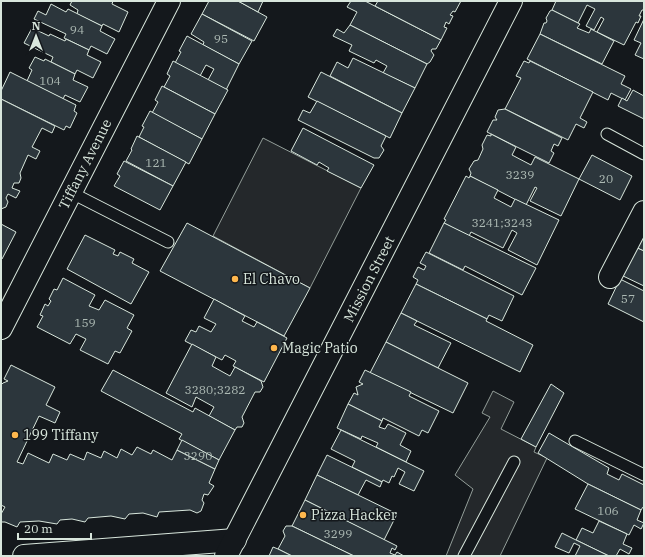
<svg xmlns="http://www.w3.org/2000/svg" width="645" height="557" viewBox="0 0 645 557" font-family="'IBM Plex Serif',serif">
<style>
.parking{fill:#24282b;stroke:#939e99}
.building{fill:#2c363c;stroke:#d8e6dc}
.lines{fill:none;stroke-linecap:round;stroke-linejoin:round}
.lane-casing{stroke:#d8e6dc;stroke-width:13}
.street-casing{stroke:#d8e6dc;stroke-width:24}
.secondary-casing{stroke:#d8e6dc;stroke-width:24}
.lane{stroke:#14181c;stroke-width:11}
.street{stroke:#14181c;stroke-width:22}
.secondary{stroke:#14181c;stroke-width:22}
.poi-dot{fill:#ffb74d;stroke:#14181c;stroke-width:1.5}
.labels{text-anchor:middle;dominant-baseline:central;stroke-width:3;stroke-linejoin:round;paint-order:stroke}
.number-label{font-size:12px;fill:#adbab4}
.street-label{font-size:14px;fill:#d8e6dc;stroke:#14181c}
.poi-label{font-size:14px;fill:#d8e6dc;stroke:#14181c;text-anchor:start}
</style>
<rect width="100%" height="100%" fill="#14181c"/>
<g class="parking">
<path d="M263,138L361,188L310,288L213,236Z"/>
<path d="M493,391L514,402L501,429L536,447L534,452L547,458L500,556H446L473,489L455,475L490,417L482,413Z"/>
</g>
<g class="building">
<path d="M72,1H113L112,4L128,12L119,32L103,24L102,26L77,14L78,10L70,5Z"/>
<path d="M209,1H238L267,17L254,41L202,14Z"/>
<path d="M238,1H263L258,12Z"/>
<path d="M351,1H365L441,40L436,49H432L431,51L434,55L430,62L427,64L350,25L357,12L347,7Z"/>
<path d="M378,1H461L455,12L453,11L450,15L453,16L449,24L446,22L444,27L447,28L441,40L375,6Z"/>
<path d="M556,1H644V10H642L639,16H641L638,23L636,22L624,45L597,32L604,19L601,17L594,30L586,26L595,9L587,5L578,23L552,10Z"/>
<path d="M51,4L66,12L68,9L102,26L100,31L115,39L107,54L91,46L89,50L64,38L66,34L34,19L38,11L46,15Z"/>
<path d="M552,10L580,24L577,28L589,33L591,29L614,41L602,64L540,34L544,23H546L547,21L546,18L550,11Z"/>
<path d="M202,14L252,41L239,64L203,45L204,42L191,34Z"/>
<path d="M644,19V59L635,55L641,43L634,40Z"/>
<path d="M350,25L427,64L415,88L383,73L387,66L376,60L374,63L349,51L352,45L333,36L337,29L344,33Z"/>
<path d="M32,28L49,36L50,34L65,41L66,39L89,50L87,55L101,62L93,78L77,70L75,74L51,62L53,57L24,43Z"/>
<path d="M540,34L625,76L621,84L631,89L625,100L611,93L608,100L527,59Z"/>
<path d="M187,36L239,64L226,90L208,80L214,69L206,65L200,76L175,63L181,52L179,51Z"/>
<path d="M35,57L44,61L45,59L75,74L73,80L88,87L80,102L65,95L63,99L27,81L32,70L29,68Z"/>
<path d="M353,58L415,88L402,113L330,76L337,62L348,68Z"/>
<path d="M173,61L228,90L215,114L164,87L170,76L167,74Z"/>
<path d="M524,61L529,63L530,61L593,92L580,118L587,122L584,128L576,124L568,140L505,109L521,78L516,76Z"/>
<path d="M10,72L76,105L74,111L77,113L70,128L66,126L64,130L1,99V91Z"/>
<path d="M321,72L402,113L390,138L308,97Z"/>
<path d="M162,86L215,114L202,139L152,113L158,102L155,100Z"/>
<path d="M633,90L644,96V119L618,106L622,98L627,101Z"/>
<path d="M1,99L55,126L52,133L42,128L32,147L40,151L36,159L28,155L20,173L21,178L19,183H14L12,188L20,191L16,198L8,194L6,198L8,202L6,207L1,209Z"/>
<path d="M317,101L386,136L381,146L384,150L379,158H374L298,120L303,110L310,113Z"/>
<path d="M505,109L562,138L558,146L554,144L551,151L554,153L549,163L487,132L493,120H497L495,117L498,110Z"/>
<path d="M150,111L202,139L189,164L139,137L144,127L142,126Z"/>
<path d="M303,128L374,165L361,188L327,171L329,168L319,162L317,165L291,151Z"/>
<path d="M491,134L516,147L512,155L531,165L535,157L579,179L561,216L530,201L537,188L535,187L526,205L470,176L471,173L469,169L474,161L478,160L483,149L482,145L487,135L491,136Z"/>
<path d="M137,136L186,162L173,186L126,161L132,150L131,149Z"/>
<path d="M592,155L632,176L620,200L579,179Z"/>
<path d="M124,161L173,186L160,210L114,186L120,176L117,174Z"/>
<path d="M466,176L469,178L470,176L498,190L494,198L511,207L515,199L559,220L537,265L508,250L517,233L512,230L503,248L471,232L469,236L444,223L446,220L444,219Z"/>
<path d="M187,223L310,288L284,336L160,271Z"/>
<path d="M444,223L536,268L522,295L465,266L463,270L429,253Z"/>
<path d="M1,224L16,232L2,259L1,258Z"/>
<path d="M644,229V251L635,247Z"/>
<path d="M85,235L115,250L113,254L118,256L120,252L134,259L132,263L149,272L131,304L67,269Z"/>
<path d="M635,247L644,251V286L621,275Z"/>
<path d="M426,252L514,296L502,321L489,315L487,319L416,284L418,280L413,277L418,267L424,270L426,266L420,263Z"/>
<path d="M63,278L95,295L89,306L99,310L105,300L134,315L127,328L132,331L120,353L115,351L108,364L80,350L86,339L76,334L70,344L37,327L43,316L40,315L45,304L48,306L51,301L49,299L54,289L57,290Z"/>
<path d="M620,279L644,291V322L608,304Z"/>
<path d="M416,284L487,319L486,321L533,345L520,372L401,313Z"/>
<path d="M214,299L245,316L242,321L254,327L257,322L287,338L264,382L233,366L236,361L225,355L222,360L185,341L191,330L196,332L199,326L211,332L216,324L204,318Z"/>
<path d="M401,313L417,321L414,325L451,343L438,368L386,342Z"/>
<path d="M386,342L468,383L453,413L370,373Z"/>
<path d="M192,344L216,357L212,366L230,376L235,367L261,381L263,387L260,392H255L242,417L244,423L242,427H237L235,430L209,416L214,407L196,397L192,407L166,393Z"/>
<path d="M11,365L55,387L46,405L60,412L55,423L39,416L17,462L23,464L28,453L49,463L53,454L67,460L70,454L84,460L87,452L101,458L104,451L117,458L121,449L132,455L137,447L151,454L153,450L172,460L177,450L215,469L209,483L214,486L208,495L204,494L202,500L204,503L201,511L197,513L190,510L159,512L157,517L143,513L129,514L125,519L111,516L88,518L85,522L72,519L60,520L57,524L39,521L20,522L17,527L5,522H1V514L5,507L1,505V385L3,383L8,381L4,379Z"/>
<path d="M113,370L193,412L195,408L235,430L219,460L179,439L182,434L101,391Z"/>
<path d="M365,370L411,392L409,396L439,411L428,433L422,430L419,436L383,418L382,421L348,404L354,393L358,395L356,387L363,384L359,382Z"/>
<path d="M551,384L564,393L536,447L521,439Z"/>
<path d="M348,404L382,421L379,427L385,429L388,424L406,433L400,445L411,451L406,462L376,447L378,443L362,436L361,439L337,428Z"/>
<path d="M341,430L424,471L414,491L399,484L405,472L398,468L394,477L392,476L389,483L383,480L382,482L352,467L355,461L331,449Z"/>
<path d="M549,433L609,468L607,474L619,480L622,474L644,485V508L643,507L641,510L588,484L538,453Z"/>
<path d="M182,440L219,460L215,469L177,450Z"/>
<path d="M327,455L382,482L380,487L366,480L358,495L317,475Z"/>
<path d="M317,475L397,514L384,540L305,500Z"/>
<path d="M588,484L641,510L637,520L644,523L641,529L634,525L629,535L575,509Z"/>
<path d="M305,500L397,546L395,550L392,548L390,553L395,555L397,552L404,556H354L292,526Z"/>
<path d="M599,521L627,534L623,544L632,548L629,554L620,549L616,556H609L576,540L582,528L593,533Z"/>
<path d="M286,526H292L354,556H292L278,549L285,536L283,531Z"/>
<path d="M562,533L576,540L609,556H575L580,546L574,543L569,553L555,547Z"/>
<path d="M273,547L278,549L292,556H269Z"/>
</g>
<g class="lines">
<g class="lane-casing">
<g id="lane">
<path d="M607,134L644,154"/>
<path d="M70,192L168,242"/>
<path d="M575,441L644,475"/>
<path d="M464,556L514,462"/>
</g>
</g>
<g class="street-casing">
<g id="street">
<path d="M610,277L644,212"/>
<path d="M1,328L169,1"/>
<path d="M24,556L235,540"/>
</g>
</g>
<g class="secondary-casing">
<path id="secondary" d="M226,556L511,1"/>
</g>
<use href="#lane" class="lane"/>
<use href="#street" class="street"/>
<use href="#secondary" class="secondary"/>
</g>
<g class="poi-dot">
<circle cx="235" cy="279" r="4"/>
<circle cx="274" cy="348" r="4"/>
<circle cx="15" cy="435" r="4"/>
<circle cx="303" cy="515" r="4"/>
</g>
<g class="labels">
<g class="number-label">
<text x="77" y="29">94</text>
<text x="221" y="38">95</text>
<text x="50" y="80">104</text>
<text x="156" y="162">121</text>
<text x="520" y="174">3239</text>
<text x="606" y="178">20</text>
<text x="502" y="222">3241;3243</text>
<text x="628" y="298">57</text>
<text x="85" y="322">159</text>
<text x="215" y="389">3280;3282</text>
<text x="198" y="455">3290</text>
<text x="608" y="510">106</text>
<text x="338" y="533">3299</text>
</g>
<g class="street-label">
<text transform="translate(85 164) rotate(-63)">Tiffany Avenue</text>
<text transform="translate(369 279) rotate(-63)">Mission Street</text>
</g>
<g class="poi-label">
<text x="243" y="279">El Chavo</text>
<text x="282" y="348">Magic Patio</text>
<text x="23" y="435">199 Tiffany</text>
<text x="311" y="515">Pizza Hacker</text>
</g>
</g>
<rect width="645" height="557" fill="none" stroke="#d8e6dc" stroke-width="4"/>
<g transform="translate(36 36)" stroke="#14181c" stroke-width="3" paint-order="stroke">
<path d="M0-3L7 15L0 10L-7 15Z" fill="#d8e6dc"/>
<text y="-6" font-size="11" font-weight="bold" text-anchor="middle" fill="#d8e6dc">N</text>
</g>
<path d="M18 533v6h73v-6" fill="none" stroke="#d8e6dc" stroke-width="2"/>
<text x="24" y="533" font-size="12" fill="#d8e6dc" stroke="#14181c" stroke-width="3" paint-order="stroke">20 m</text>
</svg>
